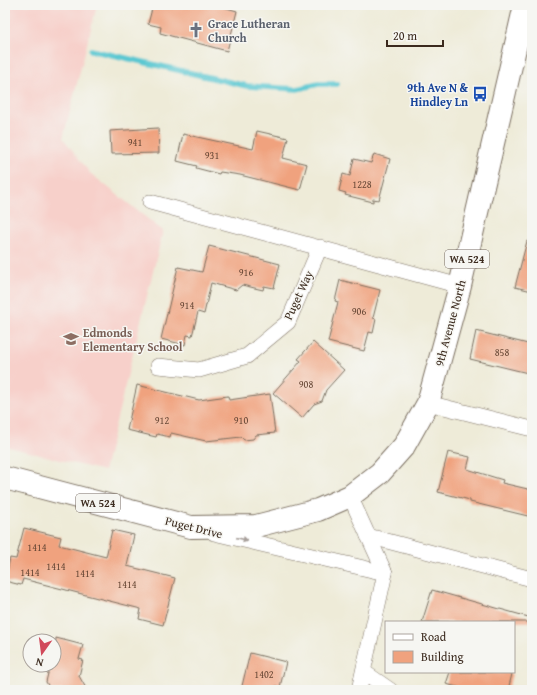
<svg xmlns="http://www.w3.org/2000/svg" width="537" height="695" viewBox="0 0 537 695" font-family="'Gentium Book Plus',serif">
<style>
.built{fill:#f7d0ca}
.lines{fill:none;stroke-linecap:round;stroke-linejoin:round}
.stream{stroke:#5bc8d2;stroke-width:5.5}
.building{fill:#f0a27e}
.minor-casing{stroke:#7a6e5f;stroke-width:16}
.primary-casing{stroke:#7a6e5f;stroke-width:24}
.minor{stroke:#fff;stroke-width:15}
.primary{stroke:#fff;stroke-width:22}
.oneway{fill:#a79f9a}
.labels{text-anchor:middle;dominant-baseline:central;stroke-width:3;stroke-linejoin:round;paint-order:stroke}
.number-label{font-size:10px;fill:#684836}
.shield{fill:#f6f6f2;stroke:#73675e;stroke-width:1}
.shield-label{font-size:11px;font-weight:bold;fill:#3b2a1e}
.worship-label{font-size:12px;font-weight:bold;fill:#5b616d;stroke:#f6f6f2;text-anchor:start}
.transit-label{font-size:12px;font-weight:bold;fill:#164399;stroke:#f6f6f2;text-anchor:end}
.street-label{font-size:12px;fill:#3b2a1e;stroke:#f6f6f2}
.education-label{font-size:12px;font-weight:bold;fill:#785e54;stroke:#f6f6f2;text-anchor:start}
</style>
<rect width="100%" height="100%" fill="#f6f6f2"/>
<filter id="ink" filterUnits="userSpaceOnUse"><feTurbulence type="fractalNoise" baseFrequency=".025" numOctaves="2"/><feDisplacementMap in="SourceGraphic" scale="8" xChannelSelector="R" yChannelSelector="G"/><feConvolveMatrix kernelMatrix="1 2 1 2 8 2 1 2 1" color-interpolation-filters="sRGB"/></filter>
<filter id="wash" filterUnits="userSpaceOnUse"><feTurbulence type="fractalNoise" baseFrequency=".012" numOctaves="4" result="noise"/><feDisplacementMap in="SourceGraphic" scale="16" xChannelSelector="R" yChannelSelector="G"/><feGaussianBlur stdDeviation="0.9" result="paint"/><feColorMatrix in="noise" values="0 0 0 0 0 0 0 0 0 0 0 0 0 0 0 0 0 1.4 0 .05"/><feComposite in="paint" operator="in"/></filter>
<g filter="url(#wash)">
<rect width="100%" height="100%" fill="#eeebd8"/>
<path class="built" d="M5,5H97L63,138L90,173L163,231L104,471L5,446Z"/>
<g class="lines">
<path class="stream" d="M91,50L247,86L297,89L318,84H337"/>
</g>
<g id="blocks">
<g class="building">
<path d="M153,5H216L237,11L227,51L160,33L161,27L148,24Z"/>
<path d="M158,128L159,153L111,154L110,131Z"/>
<path d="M257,131L288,138L283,158L307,164L300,190L240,175L220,172L219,174L196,168L197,166L177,161L183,134L253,149Z"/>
<path d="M374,154L390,159L379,200L373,199V202L345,195L346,193L339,191L343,174L350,176L354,159L371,163Z"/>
<path d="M527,241H532V291L515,287Z"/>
<path d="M209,246L280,264L274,288L264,286L263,290L242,285L236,290L211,283L204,314L198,312L192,336L187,335L185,345L161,339L178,267L202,272Z"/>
<path d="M340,280L380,290L373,318L376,319L373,333L369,332L364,351L328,342L338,302L335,301Z"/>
<path d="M476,331L532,345V374L470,359Z"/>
<path d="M313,342L344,370L326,390L322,401L314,404L302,418L273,393L301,361L298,359Z"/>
<path d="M137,385L199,400L228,396L229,400L270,394L275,433L256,435L253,439L244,440L241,437L206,441L171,433L170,437L157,434L156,437L127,430Z"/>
<path d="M448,452L470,457L467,469L503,480L502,483L532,490V517L470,502V500L438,492Z"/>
<path d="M24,528L61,537L59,545L106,557L112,530L134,535L127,566L175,578L163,625L139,619L141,609L23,579L21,585L5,581L10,558L16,559Z"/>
<path d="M432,590L532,618V622H422Z"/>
<path d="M56,638L83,645L79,659L83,660L79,676L87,690H51L46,682L50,665H54Z"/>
<path d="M250,653L286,662L280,687L276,686L275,689L272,690H241Z"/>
<path d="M450,672H503L512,674L508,690H469L446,684Z"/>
</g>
</g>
</g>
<g filter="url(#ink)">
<use href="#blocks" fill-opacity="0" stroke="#7a6e5f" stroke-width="1"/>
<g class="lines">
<g class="minor-casing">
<g id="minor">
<path d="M150,202L460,286"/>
<path d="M158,366L199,370L247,356L288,322L320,247"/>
<path d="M428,403L532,429"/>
<path d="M350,496L385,573L359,690"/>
<path d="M214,533L385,573"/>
<path d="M368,536L532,579"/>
<path d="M364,672L390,690"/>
</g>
</g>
<g class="primary-casing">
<path id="primary" d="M5,478L191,527L256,526L318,510L350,496L380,473L404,446L428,403L460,286L525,5"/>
</g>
<use href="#minor" class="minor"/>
<use href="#primary" class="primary"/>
</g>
<defs><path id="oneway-solid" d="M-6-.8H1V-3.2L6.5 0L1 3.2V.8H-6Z"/></defs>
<use class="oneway" href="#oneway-solid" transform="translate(242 539) rotate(13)"/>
</g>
<defs>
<g id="church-bare" transform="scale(1.2)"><path d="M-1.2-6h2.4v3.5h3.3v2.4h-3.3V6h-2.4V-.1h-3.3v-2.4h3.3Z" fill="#6b7280" stroke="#f6f6f2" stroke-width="2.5" paint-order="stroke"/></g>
<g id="bus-bare" transform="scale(1.2)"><path d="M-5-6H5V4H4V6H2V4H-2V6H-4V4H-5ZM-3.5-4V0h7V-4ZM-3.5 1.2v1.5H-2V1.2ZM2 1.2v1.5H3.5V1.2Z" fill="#1a4fb4" stroke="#f6f6f2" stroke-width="2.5" paint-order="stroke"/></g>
<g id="school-bare" transform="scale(1.2)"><path d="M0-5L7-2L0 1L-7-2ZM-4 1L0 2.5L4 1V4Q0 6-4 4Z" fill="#8d6e63" stroke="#f6f6f2" stroke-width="2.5" paint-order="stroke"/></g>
</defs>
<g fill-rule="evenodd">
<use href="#church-bare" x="196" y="30"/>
<use href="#bus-bare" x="480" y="94"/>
<use href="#school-bare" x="71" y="339"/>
</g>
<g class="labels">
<g class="number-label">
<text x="135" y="142">941</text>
<text x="212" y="155">931</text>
<text x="362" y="184">1228</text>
<text x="246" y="272">916</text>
<text x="187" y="305">914</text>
<text x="359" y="311">906</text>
<text x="502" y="352">858</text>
<text x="306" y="384">908</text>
<text x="162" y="420">912</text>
<text x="241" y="420">910</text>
<text x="37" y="547">1414</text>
<text x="56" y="566">1414</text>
<text x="30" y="572">1414</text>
<text x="85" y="573">1414</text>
<text x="127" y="584">1414</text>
<text x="264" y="674">1402</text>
</g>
<g class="shield">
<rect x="445" y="250" width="44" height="18" rx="3"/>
<rect x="76" y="494" width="44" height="18" rx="3"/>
</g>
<g class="shield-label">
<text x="467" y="259">WA 524</text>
<text x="98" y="503">WA 524</text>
</g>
<g class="worship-label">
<text x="208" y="23">Grace Lutheran<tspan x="208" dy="14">Church</tspan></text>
</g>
<g class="transit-label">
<text x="468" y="87">9th Ave N &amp;<tspan x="468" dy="14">Hindley Ln</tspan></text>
</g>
<g class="street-label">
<text transform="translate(298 295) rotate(-65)">Puget Way</text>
<text transform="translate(450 323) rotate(-75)">9th Avenue North</text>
<text transform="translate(194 527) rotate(14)">Puget Drive</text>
</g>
<g class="education-label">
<text x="83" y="332">Edmonds<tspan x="83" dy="14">Elementary School</tspan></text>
</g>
</g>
<rect width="537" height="695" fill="none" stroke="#f6f6f2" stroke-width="20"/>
<rect x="385" y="621" width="130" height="52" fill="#f6f6f2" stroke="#aba49d"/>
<rect x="393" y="634" width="20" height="6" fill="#ffffff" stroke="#aba49d"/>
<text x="421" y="641" font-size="12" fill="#3b2a1e">Road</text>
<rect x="393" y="651" width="20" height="12" fill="#f0a27e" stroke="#aba49d"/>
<text x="421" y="661" font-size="12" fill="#3b2a1e">Building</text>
<g transform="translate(42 653) rotate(194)"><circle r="19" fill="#f6f6f2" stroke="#aba49d"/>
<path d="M0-3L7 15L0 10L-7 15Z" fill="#d1495b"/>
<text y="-6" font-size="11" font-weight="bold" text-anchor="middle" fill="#3b2a1e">N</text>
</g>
<path d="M387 40v6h56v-6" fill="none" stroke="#3b2a1e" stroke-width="2"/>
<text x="393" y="40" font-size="12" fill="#3b2a1e" stroke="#f6f6f2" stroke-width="3" paint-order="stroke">20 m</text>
</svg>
